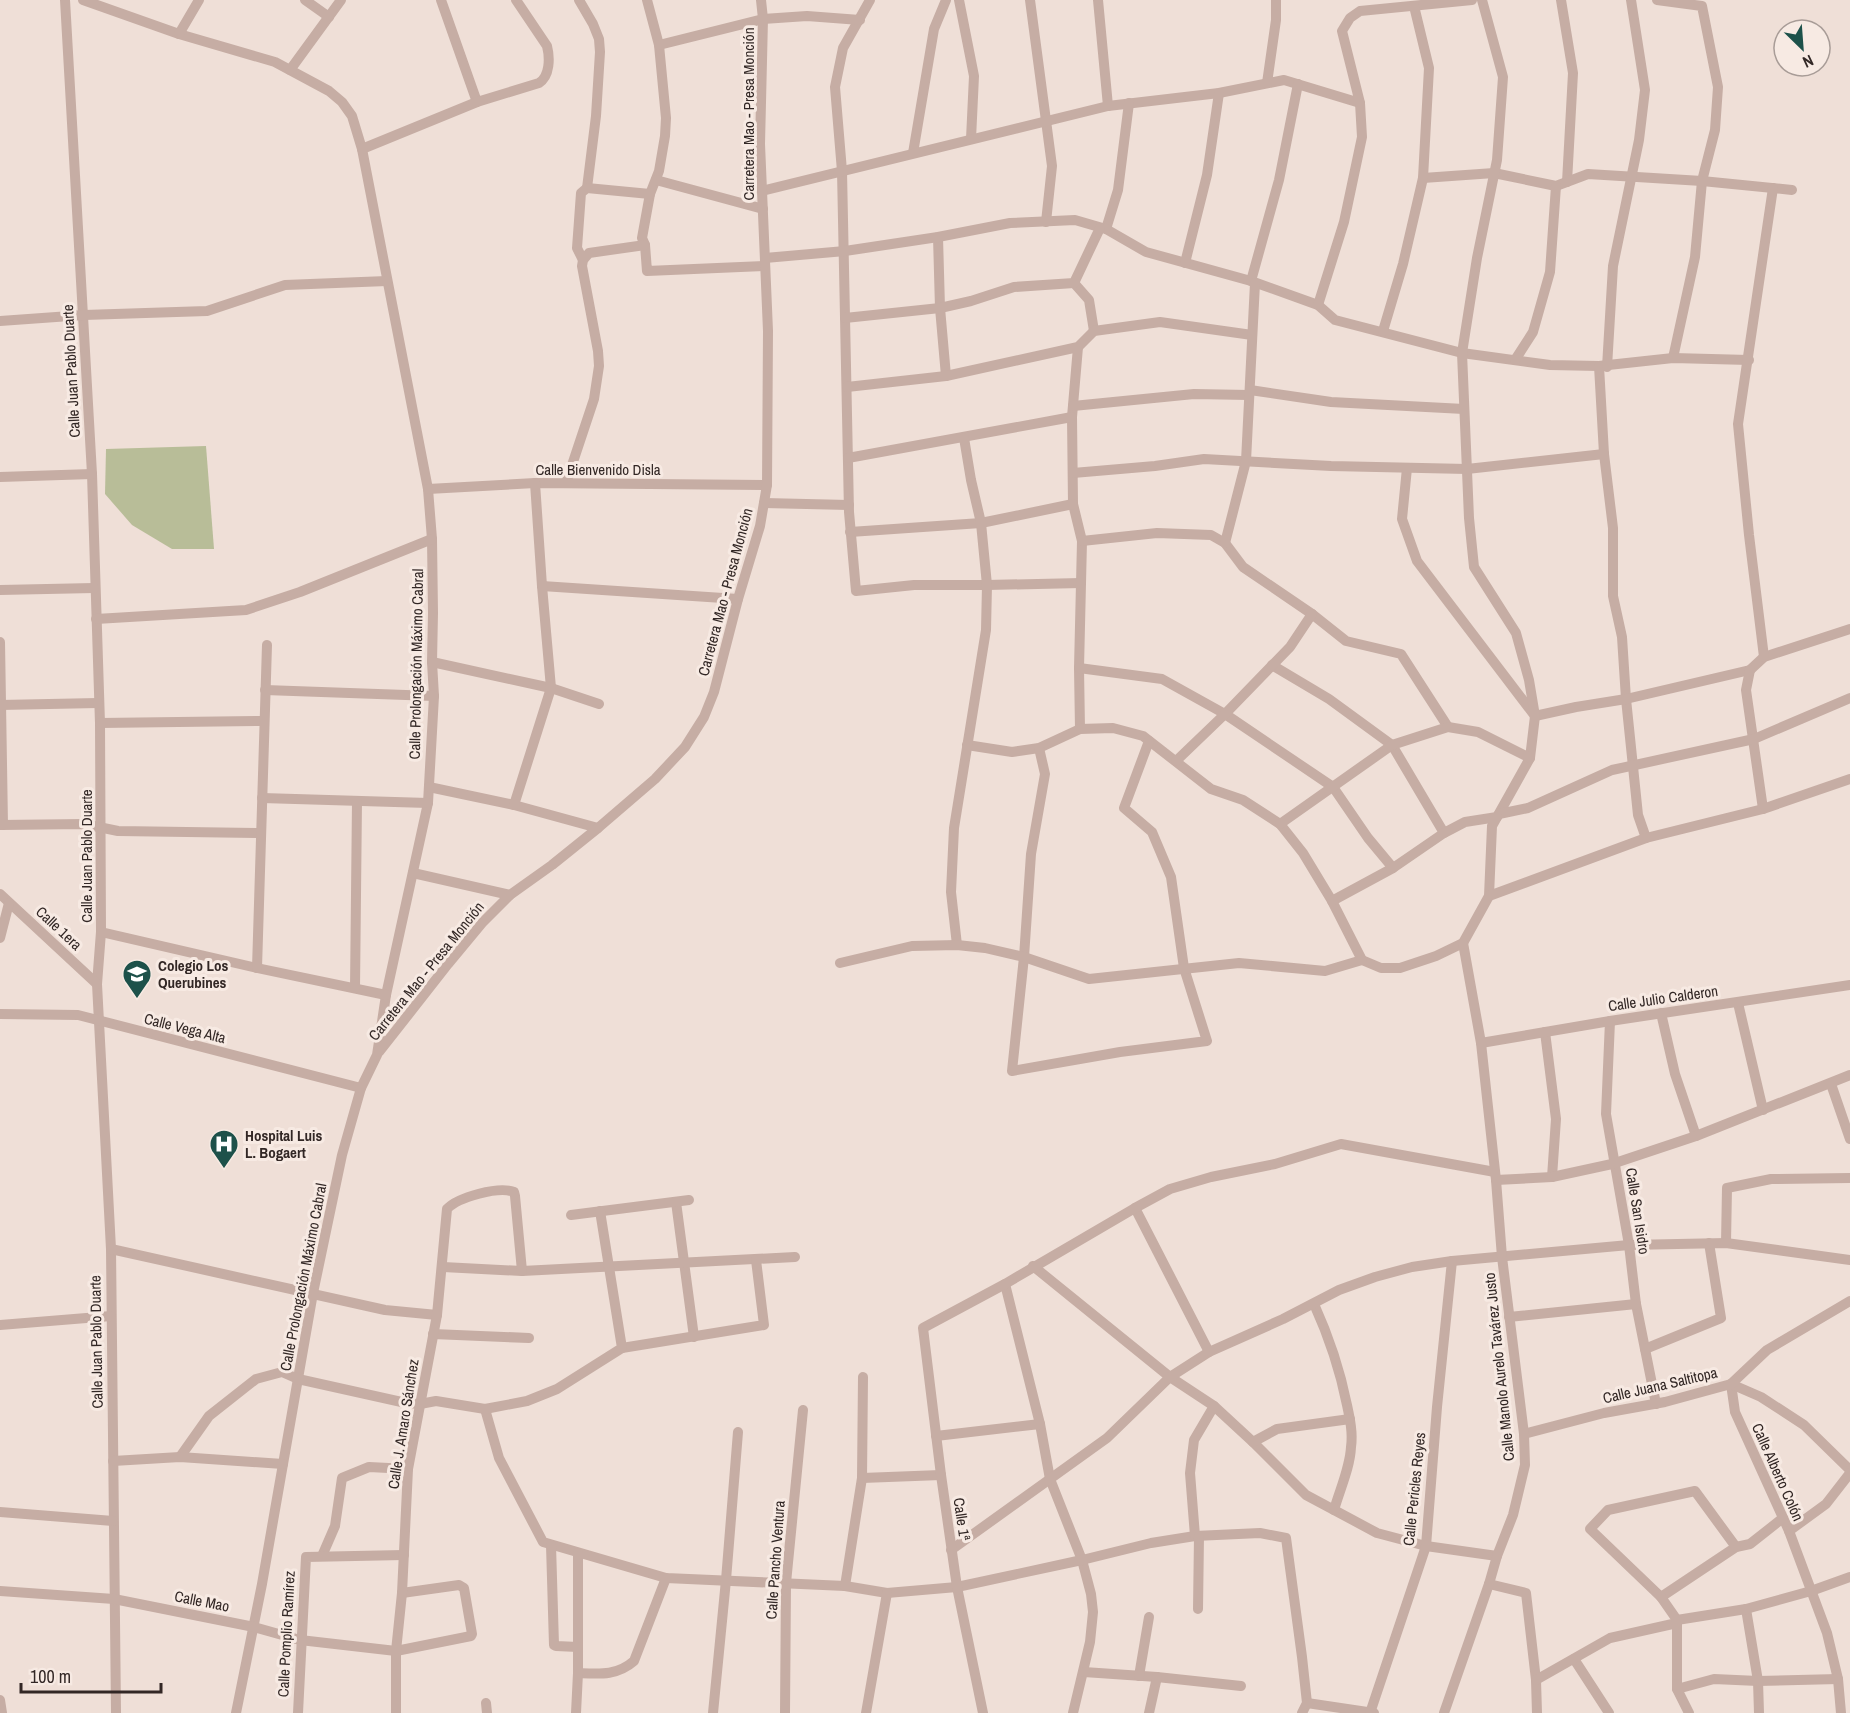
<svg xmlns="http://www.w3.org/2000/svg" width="1850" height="1713" viewBox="0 0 1850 1713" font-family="'Archivo Narrow',sans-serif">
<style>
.green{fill:#b8bd98}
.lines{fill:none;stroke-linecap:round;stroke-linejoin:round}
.minor{stroke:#c6ada4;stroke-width:10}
.labels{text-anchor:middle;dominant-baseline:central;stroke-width:6;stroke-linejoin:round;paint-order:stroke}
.street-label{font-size:15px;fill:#322725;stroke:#f7eae3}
.poi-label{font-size:15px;font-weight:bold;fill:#322725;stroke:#f7eae3;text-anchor:start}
</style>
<rect width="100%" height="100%" fill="#efdfd7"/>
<path class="green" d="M206,446L214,549H172L132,525L105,494L106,449Z"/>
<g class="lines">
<g class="minor">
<path d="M65,0L92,474L100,723L101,932L97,984L111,1249L116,1713"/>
<path d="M83,0L179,34L275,62L329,91L342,102L352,116L362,149L428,489L432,539L433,613L432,662L434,696L428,803L386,995L377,1055L361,1088L342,1155L313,1293L262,1584L236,1713"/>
<path d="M305,0L329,17"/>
<path d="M441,0L477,102"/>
<path d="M579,0L593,24L599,39L600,52L596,116L587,188"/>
<path d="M647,0L659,45L666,118L665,136L659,171L650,194L642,238L645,245L647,271L765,266"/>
<path d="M870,0L843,48L835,87L842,171L849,512L856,591L914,585H987L1081,583"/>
<path d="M959,0L974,76L971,139"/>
<path d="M1030,0L1052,166L1046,222"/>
<path d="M1098,0L1108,106"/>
<path d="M1561,0L1573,73L1567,182"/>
<path d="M1657,0L1702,6L1718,87L1715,130L1702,181L1695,257L1673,358"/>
<path d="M179,34L199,0"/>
<path d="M659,45L763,19L807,16L860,20"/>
<path d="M290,70L341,0"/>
<path d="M1267,83L1276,20V0"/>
<path d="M362,149L477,102L539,83C550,76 550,58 547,46L516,0"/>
<path d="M913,153L934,29L946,0"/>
<path d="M1423,178L1494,173L1556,186L1588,174L1702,181L1792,190"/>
<path d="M656,180L763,209"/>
<path d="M762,191L1108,106L1219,93L1284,80L1360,103"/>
<path d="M1106,229L1118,190L1129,103"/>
<path d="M938,237L940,308L946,376"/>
<path d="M765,258L845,251L938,237L1010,223L1075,220L1106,229L1146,252L1251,281L1318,305L1335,320L1462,353L1550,365L1599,366L1673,358L1749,360"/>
<path d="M583,260L577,248L581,193L587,188L650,194"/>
<path d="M1185,263L1207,175L1219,93"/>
<path d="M1251,281L1279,180L1298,84"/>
<path d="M1074,283L1089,300L1094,331"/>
<path d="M1318,305L1344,222L1362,137L1360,103L1342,31L1350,18L1360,11L1472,0"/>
<path d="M845,318L940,308L971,301L1014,287L1074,283L1100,228"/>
<path d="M0,321L84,315L207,311L285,285L387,281"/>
<path d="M1383,331L1403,264L1423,178L1429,68L1414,6"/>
<path d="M1078,347L1072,417L1073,504L1082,541L1079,668L1080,729"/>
<path d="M1515,360L1533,332L1550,272L1556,186"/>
<path d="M1599,366L1604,454L1613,528V596L1622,637L1626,699L1638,815L1646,838"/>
<path d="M1607,367L1613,266L1639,140L1645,90L1631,0"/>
<path d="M847,387L946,376L1078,347L1094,331L1160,322L1252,335"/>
<path d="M1250,390L1331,402L1464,409"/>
<path d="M1073,406L1194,394L1249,395"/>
<path d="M848,458L1072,417"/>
<path d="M1407,468L1402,519L1417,561L1535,716L1576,707L1626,699L1750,670L1764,657L1850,629"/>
<path d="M1073,473L1155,466L1204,459L1331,466L1467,469L1604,454"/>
<path d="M0,477L92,474"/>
<path d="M566,483L594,399L599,366L598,351L582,266L583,260L589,253L645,245"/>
<path d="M428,489L535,483L767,485"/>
<path d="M764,503L849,505"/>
<path d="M850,532L981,523L1073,504"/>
<path d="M1082,541L1157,533L1211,535L1225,543L1243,567L1312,614L1346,641L1401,654L1448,727"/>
<path d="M1225,543L1246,461L1255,283"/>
<path d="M542,586L738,599"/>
<path d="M0,590L94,588"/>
<path d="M96,619L246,610L300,592L432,539"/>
<path d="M0,642L3,825"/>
<path d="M1764,657L1749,535L1738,424L1773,188"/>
<path d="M432,662L551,688L599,704"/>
<path d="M1272,665L1329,699L1392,745L1444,833"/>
<path d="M1079,668L1162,679L1225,714L1333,787L1368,838L1393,868"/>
<path d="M1750,670L1746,690L1763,809"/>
<path d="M265,690L434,696"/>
<path d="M0,705L98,703"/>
<path d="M100,723L264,721"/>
<path d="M967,745L1012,752L1039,748L1080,729L1113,728L1143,736L1211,789L1243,800L1280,824L1303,853L1332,901L1362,960L1381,968H1400L1436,956L1463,943L1489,896L1492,826L1530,758L1535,716L1529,680L1516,633L1474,567L1469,518L1462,353L1477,258L1497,160L1503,77L1482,0"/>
<path d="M1039,748L1045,774L1031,854L1024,957L1012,1071L1120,1052L1207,1041L1184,968L1171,877L1152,832L1124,808L1149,741"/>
<path d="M1176,761L1225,714L1290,647L1312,614"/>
<path d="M429,787L514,805L598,828"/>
<path d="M262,798L428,803"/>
<path d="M514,805L551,688L542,586L535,483"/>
<path d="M1499,814L1528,808L1612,770L1754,739L1850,698"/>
<path d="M1280,824L1392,745L1448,727L1478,732L1530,758"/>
<path d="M0,825L84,824L118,831L261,833"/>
<path d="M413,873L510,895"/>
<path d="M0,894L97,984"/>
<path d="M1489,896L1646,838L1763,809L1850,779"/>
<path d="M1332,901L1393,868L1444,833L1465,822L1497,817"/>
<path d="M101,932L257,968L386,995"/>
<path d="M0,938L9,903"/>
<path d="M957,945L951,892L954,828L986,630L987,585L981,523L971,480L964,438"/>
<path d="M840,963L912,946L957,945L985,948L1024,957L1089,979L1239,963L1325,971L1362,960"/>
<path d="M257,968L267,645"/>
<path d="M355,988L357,801"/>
<path d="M1738,1003L1763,1110"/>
<path d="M1661,1013L1675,1074L1696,1136"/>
<path d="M0,1014L78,1015L361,1088"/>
<path d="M1610,1021L1606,1114L1629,1245L1636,1304L1656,1404"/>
<path d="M1545,1032L1556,1119L1552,1177"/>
<path d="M1481,1043L1610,1021L1850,985"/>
<path d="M379,1052L448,964L482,923L510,895L552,865L598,828L655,779L685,747L704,717L714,692L738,599L760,526L767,485L768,331L760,144L763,19L761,0"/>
<path d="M1831,1084L1850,1139"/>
<path d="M1496,1180L1552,1177L1612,1164L1696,1136L1850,1075"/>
<path d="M676,1202L694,1337"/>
<path d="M1135,1208L1209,1352"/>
<path d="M571,1215L689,1200"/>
<path d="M1726,1243L1727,1188L1771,1179L1850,1178"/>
<path d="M111,1249L385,1310L437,1315"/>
<path d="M1033,1266L1170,1377L1214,1406L1253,1442L1306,1495L1377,1533L1426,1546L1497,1556"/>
<path d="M443,1267L522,1271L795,1257"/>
<path d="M1005,1284L1040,1424L1050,1479L1082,1560L1091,1594L1093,1612L1090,1642L1073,1713"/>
<path d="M1314,1304C1329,1337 1340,1370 1347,1405C1350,1419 1353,1433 1351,1447C1350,1468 1340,1489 1334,1510"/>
<path d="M1509,1317L1636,1304"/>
<path d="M0,1325L111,1316"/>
<path d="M433,1334L529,1338"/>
<path d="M622,1348L764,1325L756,1260"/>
<path d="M1645,1349L1721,1318L1709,1243"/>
<path d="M1731,1384L1735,1412L1789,1531L1827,1633L1838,1679L1841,1713"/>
<path d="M1731,1384L1761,1397L1804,1425L1850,1470"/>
<path d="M485,1409L499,1458L543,1542L666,1578L845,1586L887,1593L957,1587L1082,1560L1151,1543L1195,1536L1260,1533L1286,1538L1302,1657L1307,1703L1302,1713"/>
<path d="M1524,1434L1604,1413L1665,1402L1731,1384L1767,1350L1850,1301"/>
<path d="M936,1436L1040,1424"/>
<path d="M1253,1442L1277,1429L1350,1419"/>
<path d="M180,1457L209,1416L256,1379L282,1372L298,1379L406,1403L420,1404L436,1401L485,1409L527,1401L557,1389L622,1348L600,1211"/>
<path d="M113,1461L180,1457L283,1464"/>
<path d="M862,1478L941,1475"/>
<path d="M0,1512L113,1521"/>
<path d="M1789,1531L1826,1504L1850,1473"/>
<path d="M1195,1536L1190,1473L1194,1440L1214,1406"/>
<path d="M551,1545L554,1645L556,1646L578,1647"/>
<path d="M951,1550L1107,1438L1170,1377L1209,1352L1283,1319L1339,1290L1375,1277L1412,1267L1452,1261L1629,1245L1726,1243L1850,1260"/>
<path d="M322,1556L335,1526L342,1478L369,1467L408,1469"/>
<path d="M1489,1584L1526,1593L1536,1680L1537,1713"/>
<path d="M845,1586L862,1478L863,1377"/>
<path d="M0,1591L114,1599L254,1627L300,1640L396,1651L471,1636L472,1634L464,1588L459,1585L402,1593"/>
<path d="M1661,1597L1736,1547L1750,1544L1783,1518"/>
<path d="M1198,1609L1199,1536"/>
<path d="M1746,1609L1758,1681L1759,1713"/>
<path d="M1677,1620L1746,1609L1811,1591L1850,1577"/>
<path d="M1574,1659L1609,1713"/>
<path d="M1084,1672L1157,1677L1241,1686"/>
<path d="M578,1673C599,1674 617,1676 634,1661L666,1578"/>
<path d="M1139,1676L1149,1617"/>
<path d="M1536,1680L1610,1638L1677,1623"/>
<path d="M1677,1689L1714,1679L1758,1681L1838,1679"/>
<path d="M0,1700L2,1713"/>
<path d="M486,1703L487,1713"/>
<path d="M1307,1703L1374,1713"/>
<path d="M298,1713L306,1557L404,1555"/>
<path d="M396,1713V1651L402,1593L408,1469L437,1315L447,1209C458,1197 499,1186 514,1192L515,1196L522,1271"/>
<path d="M576,1713L578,1673V1553"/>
<path d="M713,1713L726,1580L738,1432"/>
<path d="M785,1713L786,1583L803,1410"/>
<path d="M866,1713L887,1593"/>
<path d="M983,1713L957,1587L941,1475L923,1328L1005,1284L1135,1208L1170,1189L1211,1177L1275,1164L1341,1144L1495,1172"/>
<path d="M1149,1713L1157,1677"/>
<path d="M1370,1713L1426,1546L1437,1407L1452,1261"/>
<path d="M1444,1713L1489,1584L1497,1556L1513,1515L1525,1465L1524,1434L1502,1257L1496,1180L1481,1043L1463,943"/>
<path d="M1689,1713L1677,1689V1620L1661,1597L1590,1529L1608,1510L1695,1491L1736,1547"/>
</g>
</g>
<defs>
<g id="school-pin" transform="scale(1.5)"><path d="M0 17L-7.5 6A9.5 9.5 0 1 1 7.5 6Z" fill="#1d514a" stroke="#f7eae3"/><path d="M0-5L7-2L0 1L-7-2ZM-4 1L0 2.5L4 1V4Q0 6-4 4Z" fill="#fff"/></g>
<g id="hospital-pin" transform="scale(1.5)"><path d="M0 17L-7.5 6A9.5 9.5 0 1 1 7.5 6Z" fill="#1d514a" stroke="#f7eae3"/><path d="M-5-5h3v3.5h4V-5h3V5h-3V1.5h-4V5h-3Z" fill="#fff"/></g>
</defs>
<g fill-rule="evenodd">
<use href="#school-pin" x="137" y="974"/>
<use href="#hospital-pin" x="224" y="1144"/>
</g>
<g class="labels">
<g class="street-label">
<text transform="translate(748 114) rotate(-90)">Carretera Mao - Presa Monción</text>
<text transform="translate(71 371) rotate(-93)">Calle Juan Pablo Duarte</text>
<text x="598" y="469">Calle Bienvenido Disla</text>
<text transform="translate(725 592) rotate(-75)">Carretera Mao - Presa Monción</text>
<text transform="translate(416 664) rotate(-89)">Calle Prolongación Máximo Cabral</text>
<text transform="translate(86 856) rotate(-90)">Calle Juan Pablo Duarte</text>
<text transform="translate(59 928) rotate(43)">Calle 1era</text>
<text transform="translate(426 971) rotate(-51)">Carretera Mao - Presa Monción</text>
<text transform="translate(1663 998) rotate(-8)">Calle Julio Calderon</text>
<text transform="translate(185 1028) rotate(14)">Calle Vega Alta</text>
<text transform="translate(1638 1211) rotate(81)">Calle San Isidro</text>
<text transform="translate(303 1277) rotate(-79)">Calle Prolongación Máximo Cabral</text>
<text transform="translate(96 1342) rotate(-91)">Calle Juan Pablo Duarte</text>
<text transform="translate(1499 1367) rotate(-96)">Calle Manolo Aurelo Tavárez Justo</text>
<text transform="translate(1660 1385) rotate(-13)">Calle Juana Saltitopa</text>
<text transform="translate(403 1424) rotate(-81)">Calle J. Amaro Sánchez</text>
<text transform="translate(1778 1472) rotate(66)">Calle Alberto Colón</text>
<text transform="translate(1414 1489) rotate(-84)">Calle Pericles Reyes</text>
<text transform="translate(962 1519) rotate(82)">Calle 1ª</text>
<text transform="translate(775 1560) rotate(-86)">Calle Pancho Ventura</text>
<text transform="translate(202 1601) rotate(11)">Calle Mao</text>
<text transform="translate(286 1634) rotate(-87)">Calle Pomplio Ramírez</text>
</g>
<g class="poi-label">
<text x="158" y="965">Colegio Los<tspan x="158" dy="17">Querubines</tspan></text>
<text x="245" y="1135">Hospital Luis<tspan x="245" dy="17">L. Bogaert</tspan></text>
</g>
</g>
<g transform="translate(1802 48) rotate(155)"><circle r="28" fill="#f7eae3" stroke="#a89c97" stroke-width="1.5"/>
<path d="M0-4.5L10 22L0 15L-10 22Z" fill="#1d514a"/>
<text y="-9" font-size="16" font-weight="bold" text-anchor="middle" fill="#322725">N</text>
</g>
<path d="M21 1683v9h140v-9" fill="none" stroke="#322725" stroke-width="3"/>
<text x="30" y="1683" font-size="18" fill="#322725" stroke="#f7eae3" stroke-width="4.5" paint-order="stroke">100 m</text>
</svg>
